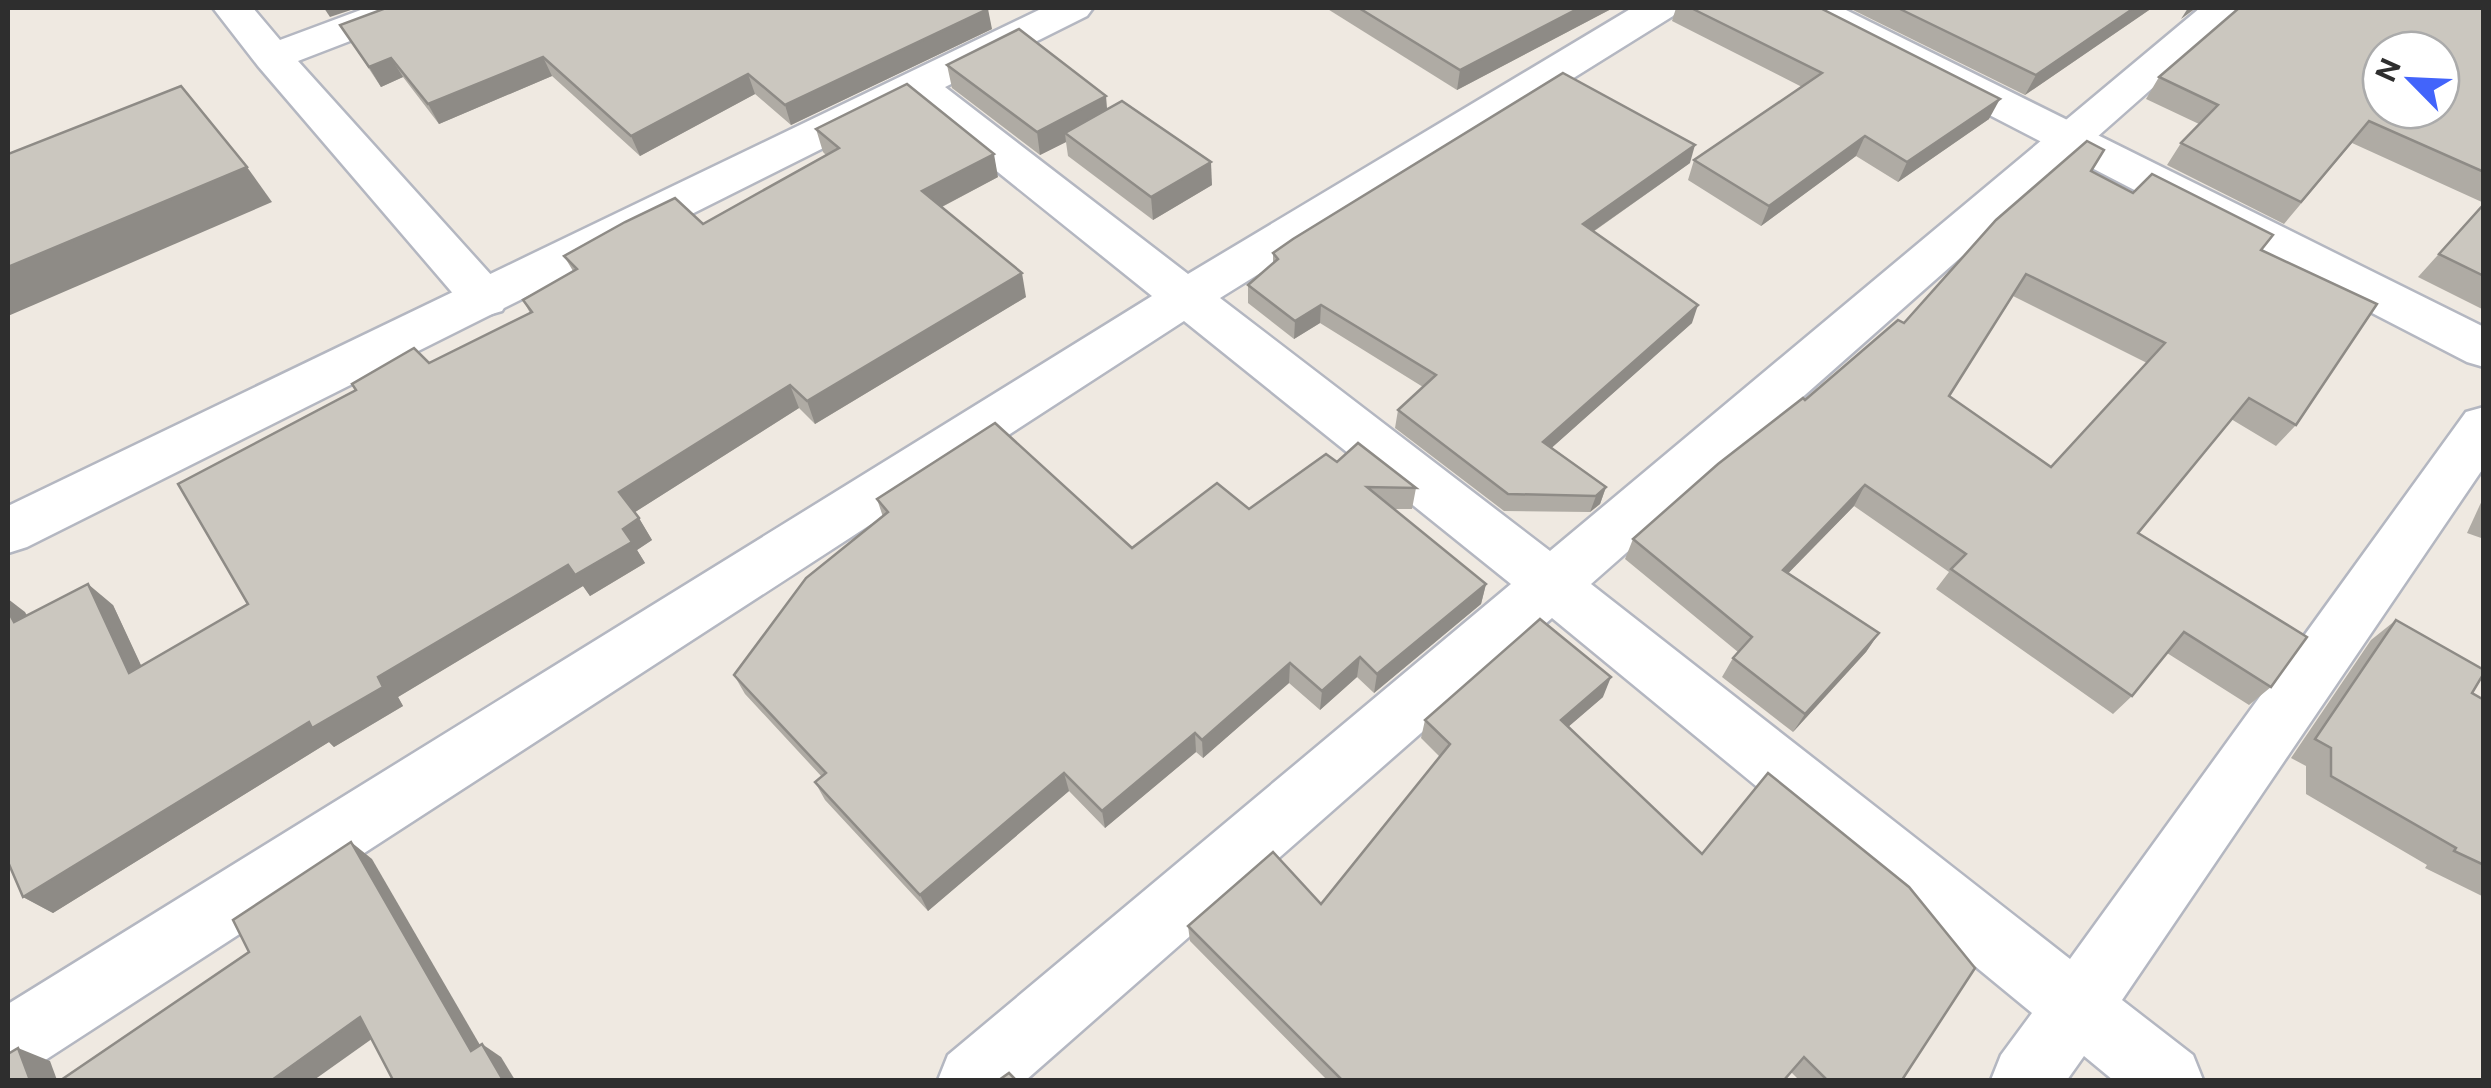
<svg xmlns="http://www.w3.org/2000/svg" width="2491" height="1088" viewBox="0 0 2491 1088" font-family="'Public Sans',sans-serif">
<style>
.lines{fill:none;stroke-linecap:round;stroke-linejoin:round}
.street-casing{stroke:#b4b7c1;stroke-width:5}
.secondary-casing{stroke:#b4b7c1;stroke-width:5}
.street{fill:#fff;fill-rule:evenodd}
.secondary{fill:#fff;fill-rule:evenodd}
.wall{fill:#afaba4;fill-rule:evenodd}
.shaded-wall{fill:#8e8b86}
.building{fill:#cbc7bf;stroke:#8e8b86;stroke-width:2.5;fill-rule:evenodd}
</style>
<rect width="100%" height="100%" fill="#efe9e1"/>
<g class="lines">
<g class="street-casing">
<g id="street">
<path d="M213,8H253L280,40L366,8H420L415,16L298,61L502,287L509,299L502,311L485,316L468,311L258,66Z"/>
<path d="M1632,8H1679L1673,16L1220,298L1550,551L2200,8H2243L1591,584L2070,959L2466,412L2484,407V467L2122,1000L2193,1055L2203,1080H2113L2084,1056L2067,1080H1991L2001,1055L2032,1013L1552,618L1026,1080H938L948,1055L1511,584L1184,321L33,1068L8,1077V1004L1152,296L902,95L896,86L902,77L917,73L932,77L1188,274Z"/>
</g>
</g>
<g class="secondary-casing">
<g id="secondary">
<path d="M1043,8H1093L1087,16L27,547L8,553V506Z"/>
<path d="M1792,8H1842L2484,327V367L2467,362L1798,16Z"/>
</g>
</g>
<use href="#street" class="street"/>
<use href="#secondary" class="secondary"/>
</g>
<g class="wall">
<path d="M1326,8H1613L1457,90Z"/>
<path d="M1676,8H1820L1989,119L1898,182L1856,156L1761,226L1688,180L1694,160L1802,87L1672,21Z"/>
<path d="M1849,8H2152L2025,95Z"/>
<path d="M2484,8V203L2352,143L2284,224L2167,165L2181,143L2199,124L2146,99L2159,77Z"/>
<path d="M340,25L992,29L791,125L755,94L640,156L552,76L439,124L403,77L381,87Z"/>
<path d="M947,65L1107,109L1212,185L1153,220L1068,156L1066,142L1040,155L952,88Z"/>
<path d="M816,129L998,177L942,207L1026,297L815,424L799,408L635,512L652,540L637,550L645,563L590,596L583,586L398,697L403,706L334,747L329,742L53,913L23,897L8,861V599L26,615L113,605L141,666L248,604L356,390L429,363L530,313L523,300L573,271L564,256L703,224L826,155L823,152Z"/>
<path d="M1690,163L1593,232L1692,323L1551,448L1606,487L1600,504L1590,512L1504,511L1395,428L1398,410L1423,387L1320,323L1294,339L1248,303V285L1273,263V253Z"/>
<path d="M2091,171L2133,193L2262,250L2296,425L2276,446L2231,419L2138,533L2271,687L2249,705L2167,653L2132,696L2113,714L1936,589L1949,572L1854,506L1788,573L1879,633L1866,652L1793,732L1722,677L1733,658L1738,652L1625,559L1633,539L1805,400L1904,323ZM2013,296L2147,363L2051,467L1949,396Z"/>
<path d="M2484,204V310L2418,277Z"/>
<path d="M1337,462L1416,488L1412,509H1394L1486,584L1481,604L1374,693L1357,677L1320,710L1289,683L1203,758L1196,752L1105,828L1069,791L928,911L825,800L815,782L822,777L745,694L734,675L883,517L877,499L1132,548L1249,509Z"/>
<path d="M2484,496V539L2467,533Z"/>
<path d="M2396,620L2472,693L2484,700V897L2425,868L2427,865L2306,794V766L2291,758L2371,640Z"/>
<path d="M1603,697L1568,727L1902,1080H1799L1791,1072L1784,1080H1327L1190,941L1188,926L1321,904L1440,757L1421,738L1425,720Z"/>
</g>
<g class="shaded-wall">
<path d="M324,8H357L330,17Z"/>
<path d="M1579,8H1613L1457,90L1460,70Z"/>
<path d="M2134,8H2152L2025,95L2036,75Z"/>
<path d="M2188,8H2196L2181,19Z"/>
<path d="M988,9L992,29L791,125L785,105Z"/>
<path d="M543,57L552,76L439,124L428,104Z"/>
<path d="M391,58L403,77L381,87L369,67Z"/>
<path d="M748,74L755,94L640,156L631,136Z"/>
<path d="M1106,96L1108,120L1065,133L1066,142L1040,155L1037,132Z"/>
<path d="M2000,99L1989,119L1898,182L1907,162Z"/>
<path d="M1865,136L1856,156L1761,226L1769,206Z"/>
<path d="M1695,145L1690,163L1578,242L1583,224Z"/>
<path d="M994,154L998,177L928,214L922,191Z"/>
<path d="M1211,162L1212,185L1153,220L1151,197Z"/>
<path d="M247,167L272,202L8,316V267Z"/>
<path d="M1022,273L1026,297L815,424L807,401Z"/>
<path d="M1321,305L1320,323L1294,339L1295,321Z"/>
<path d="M1698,305L1692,323L1538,460L1543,442Z"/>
<path d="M790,385L799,408L632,514L619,492Z"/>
<path d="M1865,485L1854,506L1772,590L1783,570Z"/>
<path d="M1606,487L1600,504L1590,512L1596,496Z"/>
<path d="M639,518L652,540L637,550L645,563L590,596L583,586L398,697L403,706L334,747L329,742L53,913L23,897L309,722L378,677Z"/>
<path d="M88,584L113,605L154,693L129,673Z"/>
<path d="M1486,584L1481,604L1374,693L1377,674Z"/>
<path d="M8,599L25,612L41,642L14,622L8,611Z"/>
<path d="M1879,633L1866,652L1793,732L1805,714Z"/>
<path d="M1360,657L1357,677L1320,710L1322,691Z"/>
<path d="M1290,663L1289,683L1203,758L1202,740Z"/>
<path d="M1611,677L1603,697L1554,739L1561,720Z"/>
<path d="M1195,733L1196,752L1105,828L1102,811Z"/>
<path d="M1064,773L1069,791L928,911L920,895Z"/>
<path d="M351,842L372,859L491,1064L471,1051Z"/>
<path d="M360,1017L383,1031L314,1080H272Z"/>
<path d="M482,1044L501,1057L515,1080H503Z"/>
<path d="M18,1048L50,1061L57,1080H30Z"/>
</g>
<g class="building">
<path d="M386,8H986L988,9L785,105L748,74L631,136L543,57L428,104L391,58L369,67L340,25Z"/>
<path d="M1359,8H1579L1460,70Z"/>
<path d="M1691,8H1820L2000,99L1907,162L1865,136L1769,206L1694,160L1822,73Z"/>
<path d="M1898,8H2134L2036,75Z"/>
<path d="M2239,8H2484V172L2369,121L2301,202L2181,143L2218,105L2159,77ZM2381,50H2441V110H2381Z"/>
<path d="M1019,29L1106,96L1037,132L947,65Z"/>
<path d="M1563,73L1695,145L1583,224L1698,305L1543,442L1606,487L1596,496L1508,494L1398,410L1436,375L1321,305L1295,321L1248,285L1278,259L1273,253L1293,239Z"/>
<path d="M907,84L994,154L922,191L1022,273L807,401L790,385L619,492L639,518L623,529L632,542L575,575L568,565L378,677L383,687L312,728L309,722L23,897L8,862V611L14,622L88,584L129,673L248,604L178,484L356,390L352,384L414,348L429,363L532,312L523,300L577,269L564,256L625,222L675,198L703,224L839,148L816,129Z"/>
<path d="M181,86L247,167L8,267V154Z"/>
<path d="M1122,101L1211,162L1151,197L1065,133Z"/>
<path d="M2087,141L2104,150L2091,171L2133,193L2152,174L2273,235L2261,250L2377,304L2296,425L2249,398L2138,533L2307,637L2271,687L2184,632L2132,696L1951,569L1966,554L1865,485L1783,570L1879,633L1805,714L1733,658L1752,637L1633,539L1718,464L1803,398L1805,400L1898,320L1904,323L1996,220ZM2026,274L2165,343L2051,467L1949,396Z"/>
<path d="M2484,204V276L2439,254Z"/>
<path d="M995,423L1132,548L1217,483L1249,509L1326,454L1337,462L1358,443L1416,488L1367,487L1486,584L1377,674L1360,657L1322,691L1290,663L1202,740L1195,733L1102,811L1064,773L920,895L815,782L826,773L734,675L806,578L888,512L877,499Z"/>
<path d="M1540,619L1611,677L1561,720L1702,854L1768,773L1909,887L1975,968L1902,1080H1827L1804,1057L1784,1080H1342L1188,926L1273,852L1321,904L1450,744L1425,720Z"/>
<path d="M2396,620L2484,670V673L2472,693L2484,700V865L2454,851L2456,848L2331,776V748L2315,739Z"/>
<path d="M351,842L471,1051L482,1044L503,1080H393L360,1017L272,1080H61L249,952L233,920Z"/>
<path d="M18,1048L30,1080H8V1054Z"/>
<path d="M1009,1073L1016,1080H999Z"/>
</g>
<rect width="2491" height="1088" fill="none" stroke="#2e2e2e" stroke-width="20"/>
<g transform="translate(2411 80) rotate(294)"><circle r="48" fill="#ffffff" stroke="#ababab" stroke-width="2.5"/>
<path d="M0-8L18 38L0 25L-18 38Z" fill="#4264fb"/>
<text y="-15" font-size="28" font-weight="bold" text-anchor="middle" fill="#2e2e2e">N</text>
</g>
</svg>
